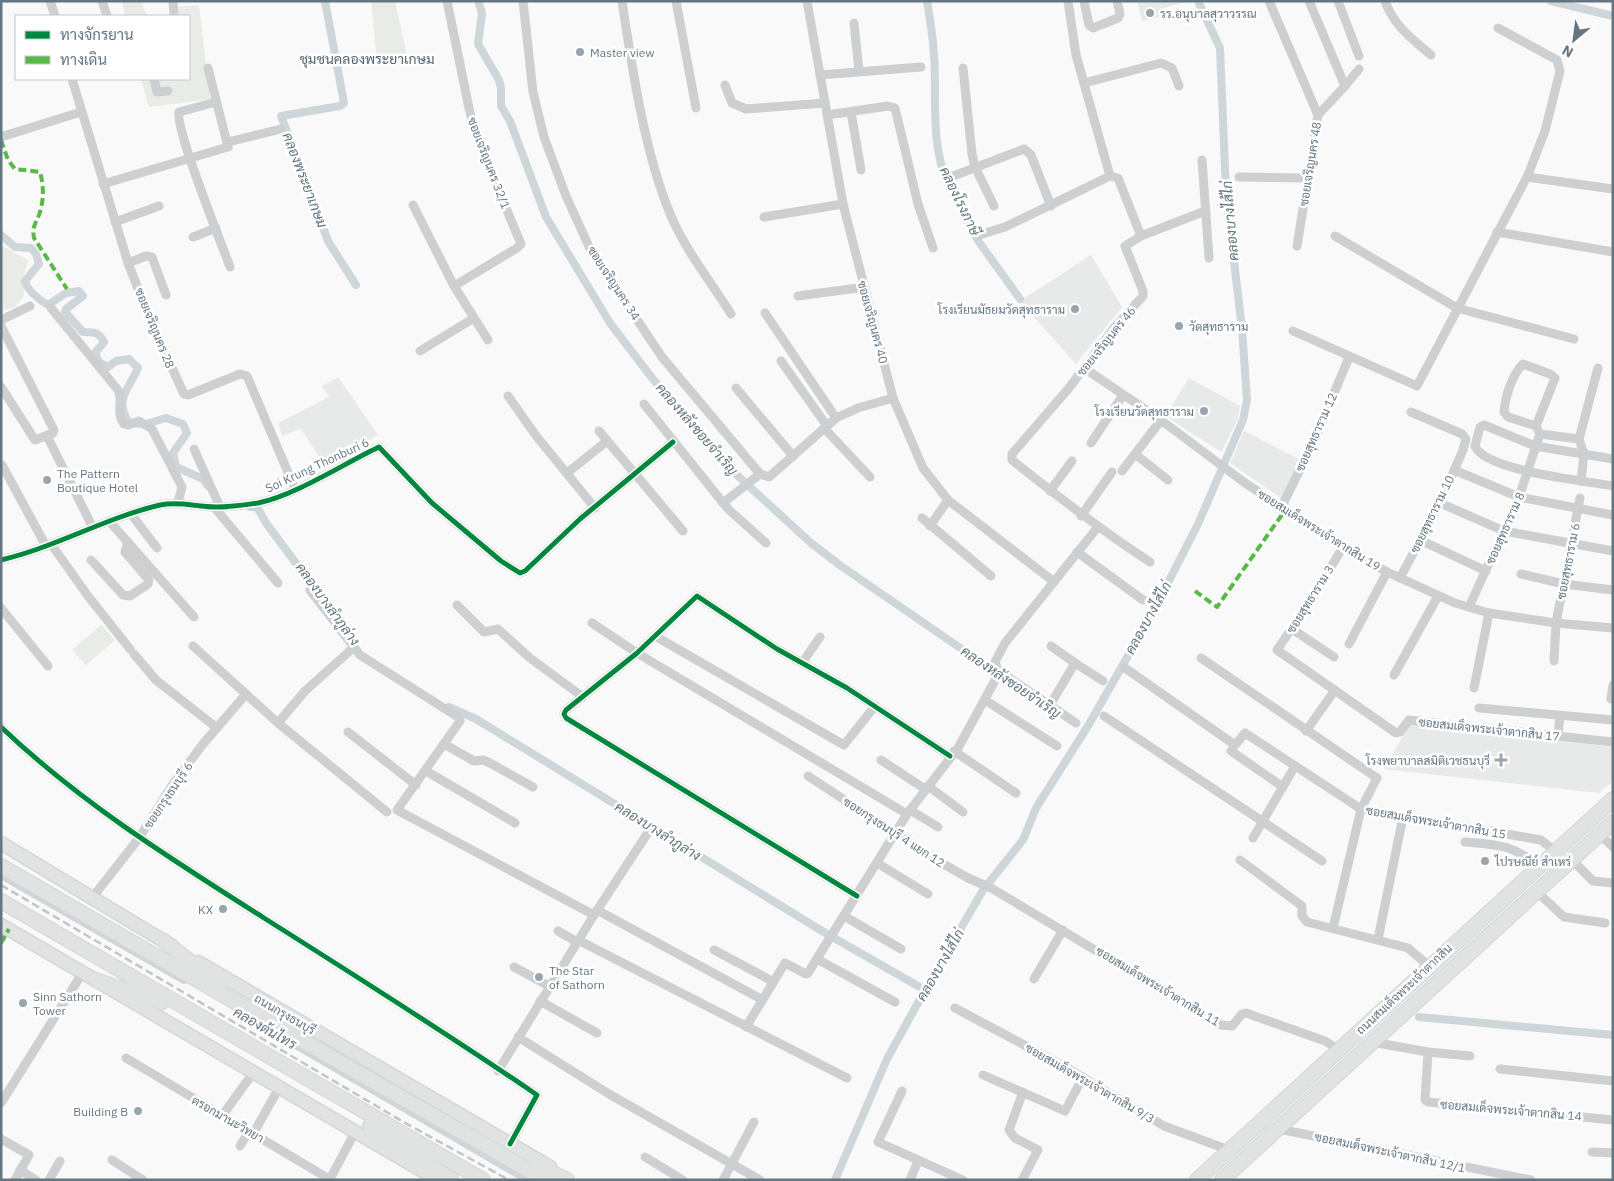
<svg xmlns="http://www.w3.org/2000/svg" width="1614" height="1181" viewBox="0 0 1614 1181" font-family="'IBM Plex Sans',Sarabun,sans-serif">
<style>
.built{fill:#e8e9e9}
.green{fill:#e8ebe6}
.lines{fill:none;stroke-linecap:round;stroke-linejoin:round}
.canal{stroke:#ced6d9;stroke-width:8}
.secondary-casing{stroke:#d5d6d7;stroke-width:15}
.primary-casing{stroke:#d5d6d7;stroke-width:16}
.minor{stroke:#cecfd0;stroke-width:9}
.secondary{stroke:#e1e2e2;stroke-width:12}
.primary{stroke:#e1e2e2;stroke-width:14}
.rail{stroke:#c3c5c6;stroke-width:2.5;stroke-dasharray:8 4;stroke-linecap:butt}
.quiet{stroke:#58b947;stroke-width:4;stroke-dasharray:8 4;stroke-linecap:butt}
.cycleway-casing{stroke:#fff;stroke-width:8}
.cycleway{stroke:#00873e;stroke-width:5}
.poi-dot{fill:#99a4ac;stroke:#fff;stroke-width:2}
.labels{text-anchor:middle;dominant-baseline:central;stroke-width:5;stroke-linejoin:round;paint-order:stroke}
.poi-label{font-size:12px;fill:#657683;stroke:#fff;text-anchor:start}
.street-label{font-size:12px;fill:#657683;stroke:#fff}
.neighbourhood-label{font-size:14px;fill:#57646e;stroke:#fff}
.water-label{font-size:14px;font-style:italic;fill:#60757c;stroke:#fff}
</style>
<rect width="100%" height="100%" fill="#f9f9f9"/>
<g class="built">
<path d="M1137,1H1189L1160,9L1162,16L1142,21Z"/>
<path d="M1091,255L1122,307L1076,364L1020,301Z"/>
<path d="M338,377L378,435L325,466L301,429L282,436L278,423L329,397L322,386Z"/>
<path d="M1189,378L1240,406L1238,419L1221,452L1165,416Z"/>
<path d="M1244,431L1301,460L1284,500L1230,463Z"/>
<path d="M1410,724L1613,747V781L1599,793L1384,769Z"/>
</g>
<g class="green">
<path d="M122,1H141L147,16H125Z"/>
<path d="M371,1H395L408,60H377Z"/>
<path d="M199,5L210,99L149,107L141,79H189V16H175L177,7Z"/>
<path d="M1,245L28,260L23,278L24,296L15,307L1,311Z"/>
<path d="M101,625L115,640L86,665L72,650Z"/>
</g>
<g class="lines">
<g class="canal">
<path d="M325,1L344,103L340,106L281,116L328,241L356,285"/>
<path d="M478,1L482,13L478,44L499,80L501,88V106L510,121L546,217L610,323L652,378L739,477L811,543L841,566L1001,676"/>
<path d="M927,1C930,19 933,37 934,55C937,98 930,144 948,184"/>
<path d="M1551,1L1613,16"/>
<path d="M963,215L979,242L1020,299"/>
<path d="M1,235L15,247L31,248L36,254L39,264L25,281C27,290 39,300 48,305L66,293L79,291L83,296L66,309L65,312L83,332C94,332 99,332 104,342L95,353L99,362L108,367L116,361L129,359L138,368C128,391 114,399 129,423L146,424L166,418L183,424L187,433L173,453L176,467L203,479L208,486"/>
<path d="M250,507H257L266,523L342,625"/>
<path d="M449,707L476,719L827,934L925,990"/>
<path d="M1,875L184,980"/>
<path d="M1,939L2,938"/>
<path d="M1419,1017L1613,1035"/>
<path d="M265,1027L528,1180"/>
<path d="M835,1180L887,1059L925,990L983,890L1023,840L1036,808L1088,726L1153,612L1198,524L1243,420L1247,400L1242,329L1226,193L1220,48L1198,1"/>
</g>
<g class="secondary-casing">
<g id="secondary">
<path d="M1,843L172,946"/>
<path d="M1,925L438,1180"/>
<path d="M198,962L550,1167"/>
</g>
</g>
<g class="primary-casing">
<g id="primary">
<path d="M1,866L266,1020L546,1180"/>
<path d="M1,901L483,1180"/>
<path d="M164,941L220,985"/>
<path d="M96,980L162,1002"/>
<path d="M370,1126L452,1180"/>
<path d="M537,1165L567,1180"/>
<path d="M1197,1180L1613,799"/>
<path d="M1222,1180L1613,822"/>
</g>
</g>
<g class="minor">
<path d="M50,1L55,16"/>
<path d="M102,1L107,16"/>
<path d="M173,1L174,16"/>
<path d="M447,1L470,113L489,167L521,244L517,248L454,286"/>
<path d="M523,1L533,92L544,137L566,196L591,251L662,357L760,474"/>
<path d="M622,1C632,68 645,155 671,216C686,251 711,282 731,314"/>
<path d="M676,1L696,108"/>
<path d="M807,1L843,204L893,398L923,468L948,500L1053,581"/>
<path d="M1068,1L1076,55L1110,176"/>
<path d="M1084,1L1089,25L1093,28L1118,18L1120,14L1117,1"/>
<path d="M1269,1L1318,115L1297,246"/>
<path d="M1309,1L1345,86L1318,115"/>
<path d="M1338,1L1359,56"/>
<path d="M1385,1C1394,26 1412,39 1431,55"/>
<path d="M854,23L859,71"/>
<path d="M963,68L972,154L975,167L994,206"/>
<path d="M820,75L921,67"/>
<path d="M72,79L128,263L153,327L184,394L188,395L240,374L247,376L295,489"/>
<path d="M154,79L157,92L168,91"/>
<path d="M1084,83L1161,63L1172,68L1179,86"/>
<path d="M725,85L732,103L746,109L825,103"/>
<path d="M1345,86L1359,69"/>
<path d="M216,102L179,112C175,129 221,242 230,267"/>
<path d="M851,112L861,170"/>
<path d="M827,115L888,106L895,108L918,204L933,248"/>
<path d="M1,137L81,112"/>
<path d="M228,142L281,129"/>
<path d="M1202,160L1209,258"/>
<path d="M1110,176L1118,178L1141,236"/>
<path d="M1239,177L1307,178"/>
<path d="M1527,177L1613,189"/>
<path d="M103,184L228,147L208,68"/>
<path d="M413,205L454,286L488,340"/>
<path d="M764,217L843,204"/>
<path d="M968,219L948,178L1024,149L1031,155L1051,206"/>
<path d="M115,222L159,206"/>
<path d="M1497,232L1613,252"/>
<path d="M979,235L1005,227L1110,176"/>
<path d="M1335,236L1457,308L1574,339"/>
<path d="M193,237L216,228"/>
<path d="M128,263L146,256L152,257L166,295"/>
<path d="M798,296L865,287"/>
<path d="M51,308L118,390C124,401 115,412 124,424L128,425L139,421L152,429L182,487L178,502"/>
<path d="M765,313L836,418"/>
<path d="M1,320L30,306"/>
<path d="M1,326L54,430L53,433L35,440L1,387"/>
<path d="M1293,331L1417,386L1528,175L1545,131L1560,71L1557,60L1498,28"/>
<path d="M420,351L474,318"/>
<path d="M781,361L827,426"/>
<path d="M1084,368L1158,418L1245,483L1343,547L1387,572L1455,603L1489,613L1556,623L1613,628"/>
<path d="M736,388L793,456"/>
<path d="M508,396L537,437L595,508"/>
<path d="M644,404L728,509L766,543"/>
<path d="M1536,426L1508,417L1504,412C1505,397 1512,375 1523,364L1550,374L1555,378L1536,426L1540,434"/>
<path d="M824,428L870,477"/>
<path d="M599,431L683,531"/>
<path d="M47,436L92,526"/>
<path d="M1579,439L1598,368"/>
<path d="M1091,443L1123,395"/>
<path d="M194,449L220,507"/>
<path d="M1135,454L1168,480"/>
<path d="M1613,459L1535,446L1484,425L1480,427L1475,446C1485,471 1586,481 1613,486"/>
<path d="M2,465L46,546"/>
<path d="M1454,470L1519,497L1613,515"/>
<path d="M1122,471L1161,420"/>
<path d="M567,473L607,441"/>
<path d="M1050,491L1072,461"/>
<path d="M723,503L760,474L769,477L836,418L858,408L893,398"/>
<path d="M1440,503L1504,531L1613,551"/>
<path d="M1282,506L1316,437L1349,357"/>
<path d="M214,507L278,583"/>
<path d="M131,514L157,548"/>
<path d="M1081,516L1112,472"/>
<path d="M922,518L991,576"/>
<path d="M109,521L194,617"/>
<path d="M930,526L948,500"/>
<path d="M1420,540L1486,571"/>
<path d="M51,544L88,596L130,649"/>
<path d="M1343,547L1313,597L1277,650L1396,733L1400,732L1409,720L1613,742"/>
<path d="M1077,552L1143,600"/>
<path d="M1,560C56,547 105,518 160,505C180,501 196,507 216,507C230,507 245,505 258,503C296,495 343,464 379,447L432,503L501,561L520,573L525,571L580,519L673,442"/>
<path d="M91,560L123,595L130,596L148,584L149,580L125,552L128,542"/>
<path d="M1150,562C1102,531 1057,496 1012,460V454L1069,388L1114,328L1143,296V291L1125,246L1141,236L1205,211"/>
<path d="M1521,574L1564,584L1613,590"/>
<path d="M1400,578L1440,503L1463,450L1466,439L1462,434L1411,412"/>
<path d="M310,590L360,655L458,717L460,721L397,810L594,915"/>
<path d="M457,605L484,632L498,629L530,658L583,697"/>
<path d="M1469,607L1519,497L1540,434L1579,439L1584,454L1581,481"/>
<path d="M1,608L48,666"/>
<path d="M592,623L637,653L907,814"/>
<path d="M1292,629L1334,657"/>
<path d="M655,636L844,745L875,706"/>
<path d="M1349,644L1387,572"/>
<path d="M193,646L278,723L387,812"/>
<path d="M134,654L156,680L217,728"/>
<path d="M1201,658L1377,778L1361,809L1333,928"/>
<path d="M1554,661L1556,623L1580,498"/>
<path d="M802,663L820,637"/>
<path d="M1075,663L1103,681"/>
<path d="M1125,668L1235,745L1245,733L1361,809L1541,840L1555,851"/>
<path d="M999,671L1076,723"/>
<path d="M1394,675L1438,596"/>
<path d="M1474,688L1489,613"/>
<path d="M1611,699L1613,685"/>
<path d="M985,700L1057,746"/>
<path d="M1050,705L1075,663L1051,646"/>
<path d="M1479,708L1613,720"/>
<path d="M1104,716L1322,861"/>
<path d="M278,723L305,691L353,648"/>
<path d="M1,727C81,803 171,859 264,918C356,976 448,1034 537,1095L510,1144"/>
<path d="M1306,731L1335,690"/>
<path d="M348,732L416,785"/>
<path d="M1558,736L1560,716"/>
<path d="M444,744L474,761L483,760L490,763L533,787"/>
<path d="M954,751L1016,793"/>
<path d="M1231,751L1283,787"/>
<path d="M881,760L925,789"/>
<path d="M426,771L515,823"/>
<path d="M808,776L933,858L968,878L991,888L1221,1025L1232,1026L1242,1014L1246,1013L1325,1041L1338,1049"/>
<path d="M928,786L963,812"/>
<path d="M910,810L938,827"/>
<path d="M1599,834L1613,847"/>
<path d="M1253,838L1295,766"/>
<path d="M1465,842C1499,845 1511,844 1539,866"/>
<path d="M1571,859L1593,881L1613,883"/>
<path d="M1240,860L1302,906V916L1307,922L1408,948L1429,966"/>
<path d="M877,863L928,894"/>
<path d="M1536,891L1564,917L1605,923"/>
<path d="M857,896L566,718L564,714L566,710L637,653L697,596L777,649L847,688L950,756"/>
<path d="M92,898L139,838L173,784L203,744L246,694"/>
<path d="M597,910L761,999"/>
<path d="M844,916L901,949"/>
<path d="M558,931L577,942"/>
<path d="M1378,939L1403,817"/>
<path d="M578,940L847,1078"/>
<path d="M714,950L772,981"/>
<path d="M817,959L895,1002"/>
<path d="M514,967L549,986"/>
<path d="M1034,979L1063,930"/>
<path d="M540,1001L597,1033"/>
<path d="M955,1008L1069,1069L1164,1126L1229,1150"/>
<path d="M746,1027L785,963L806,974L808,973L907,814L958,748L999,673L995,662L1005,643L1097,528"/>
<path d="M518,1037L609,1094L760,1180"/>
<path d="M1372,1042L1428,1052L1470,1056"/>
<path d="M1428,1052L1425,1100L1428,1102L1613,1120"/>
<path d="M126,1058L331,1180"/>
<path d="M1500,1069L1613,1081"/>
<path d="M498,1071L594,915L649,831"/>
<path d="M983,1075L1065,1111L1083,1077"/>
<path d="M902,1091L878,1142L963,1180"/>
<path d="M1,1103L83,972"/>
<path d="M222,1116L253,1073"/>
<path d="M1279,1129L1531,1180"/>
<path d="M253,1134L279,1088"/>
<path d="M1,1139L29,1155L15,1180"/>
<path d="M240,1146L249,1131"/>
<path d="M1592,1152L1613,1153"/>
<path d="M645,1157L683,1180"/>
<path d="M112,1160L143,1180"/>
<path d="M20,1170L36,1180"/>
<path d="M330,1179L355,1132"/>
<path d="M49,1180L60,1161"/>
<path d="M723,1180L754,1122"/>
<path d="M910,1180L918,1161"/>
<path d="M1022,1180L1038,1150L1015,1138L1009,1130L1023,1092"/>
</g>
<use href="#secondary" class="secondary"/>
<use href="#primary" class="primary"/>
<path class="rail" d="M1,885L407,1124L509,1180"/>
<g class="quiet">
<path d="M1,140L8,160L15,169L40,172C44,186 44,201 39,215C35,224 32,228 34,238L67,289"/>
<path d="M1195,591L1217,607L1286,509"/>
<path d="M1,943L9,929"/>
</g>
<g class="cycleway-casing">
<g id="cycleway">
<path d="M1,560C56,547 105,518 160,505C180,501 196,507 216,507C230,507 245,505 258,503C296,495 343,464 379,447L432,503L501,561L520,573L525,571L580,519L673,442"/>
<path d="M1,727C81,803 171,859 264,918C356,976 448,1034 537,1095L510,1144"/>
<path d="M857,896L566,718L564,714L566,710L637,653L697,596L777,649L847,688L950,756"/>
</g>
</g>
<use href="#cycleway" class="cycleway"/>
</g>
<g class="poi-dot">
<circle cx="1150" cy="13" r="5"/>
<circle cx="580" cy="52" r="5"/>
<circle cx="1075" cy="309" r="5"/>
<circle cx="1179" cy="326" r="5"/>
<circle cx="1204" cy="411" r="5"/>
<circle cx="47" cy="480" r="5"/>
<path d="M1498.5 752.5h5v5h5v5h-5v5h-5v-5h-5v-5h5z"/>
<circle cx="1485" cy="861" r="5"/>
<circle cx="223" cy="909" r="5"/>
<circle cx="539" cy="977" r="5"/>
<circle cx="23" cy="1003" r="5"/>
<circle cx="138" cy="1111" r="5"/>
</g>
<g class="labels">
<g class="poi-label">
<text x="1160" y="13">รร.อนุบาลสุวาวรรณ</text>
<text x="590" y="52">Master view</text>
<text x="1065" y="309" text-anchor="end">โรงเรียนมัธยมวัดสุทธาราม</text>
<text x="1189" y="326">วัดสุทธาราม</text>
<text x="1194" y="411" text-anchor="end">โรงเรียนวัดสุทธาราม</text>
<text x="57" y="473">The Pattern<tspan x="57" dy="14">Boutique Hotel</tspan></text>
<text x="1490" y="760" text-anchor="end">โรงพยาบาลสมิติเวชธนบุรี</text>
<text x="1495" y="861">ไปรษณีย์ สำเหร่</text>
<text x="213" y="909" text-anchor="end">KX</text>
<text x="549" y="970">The Star<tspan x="549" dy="14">of Sathorn</tspan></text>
<text x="33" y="996">Sinn Sathorn<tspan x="33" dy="14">Tower</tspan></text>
<text x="128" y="1111" text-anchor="end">Building B</text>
</g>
<g class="street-label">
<text transform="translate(489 163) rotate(69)">ซอยเจริญนคร 32/1</text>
<text transform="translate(1310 164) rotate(-81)">ซอยเจริญนคร 48</text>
<text transform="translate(614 283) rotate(57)">ซอยเจริญนคร 34</text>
<text transform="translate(873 322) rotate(75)">ซอยเจริญนคร 40</text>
<text transform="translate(155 328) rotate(68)">ซอยเจริญนคร 28</text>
<text transform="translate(1106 341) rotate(-51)">ซอยเจริญนคร 46</text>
<text transform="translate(1316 432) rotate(-66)">ซอยสุทธาราม 12</text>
<text transform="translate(317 465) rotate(-25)">Soi Krung Thonburi 6</text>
<text transform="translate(1432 514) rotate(-64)">ซอยสุทธาราม 10</text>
<text transform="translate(1505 528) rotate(-66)">ซอยสุทธาราม 8</text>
<text transform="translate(1319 530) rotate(32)">ซอยสมเด็จพระเจ้าตากสิน 19</text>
<text transform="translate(1568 561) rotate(-79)">ซอยสุทธาราม 6</text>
<text transform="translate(1310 599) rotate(-58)">ซอยสุทธาราม 3</text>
<text transform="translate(1489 729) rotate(6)">ซอยสมเด็จพระเจ้าตากสิน 17</text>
<text transform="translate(168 795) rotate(-56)">ซอยกรุงธนบุรี 6</text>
<text transform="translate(1436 822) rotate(10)">ซอยสมเด็จพระเจ้าตากสิน 15</text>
<text transform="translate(894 832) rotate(33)">ซอยกรุงธนบุรี 4 แยก 12</text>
<text transform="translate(1158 986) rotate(31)">ซอยสมเด็จพระเจ้าตากสิน 11</text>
<text transform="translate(1404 989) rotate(-43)">ถนนสมเด็จพระเจ้าตากสิน</text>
<text transform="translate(285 1014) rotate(30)">ถนนกรุงธนบุรี</text>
<text transform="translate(1090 1083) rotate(30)">ซอยสมเด็จพระเจ้าตากสิน 9/3</text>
<text transform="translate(1511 1110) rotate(5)">ซอยสมเด็จพระเจ้าตากสิน 14</text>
<text transform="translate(228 1119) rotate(30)">ตรอกมานะวิทยา</text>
<text transform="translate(1390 1152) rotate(12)">ซอยสมเด็จพระเจ้าตากสิน 12/1</text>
</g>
<g class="neighbourhood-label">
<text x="367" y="59">ชุมชนคลองพระยาเกษม</text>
</g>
<g class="water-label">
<text transform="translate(305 180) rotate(69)">คลองพระยาเกษม</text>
<text transform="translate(960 201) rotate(64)">คลองโรงภาษี</text>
<text transform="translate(1230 221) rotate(-95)">คลองบางไส้ไก่</text>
<text transform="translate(697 429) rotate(49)">คลองหลังซอยจำเริญ</text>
<text transform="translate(328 604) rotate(54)">คลองบางลำภูล่าง</text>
<text transform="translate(1148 618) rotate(-61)">คลองบางไส้ไก่</text>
<text transform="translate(1011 682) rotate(34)">คลองหลังซอยจำเริญ</text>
<text transform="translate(658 831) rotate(32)">คลองบางลำภูล่าง</text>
<text transform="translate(940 965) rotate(-60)">คลองบางไส้ไก่</text>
<text transform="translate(265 1028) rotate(30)">คลองต้นไทร</text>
</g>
</g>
<rect width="1614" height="1181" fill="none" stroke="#657683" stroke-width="5"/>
<rect x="15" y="15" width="175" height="65" fill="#ffffff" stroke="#c1c8cd"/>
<rect x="25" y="31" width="25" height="8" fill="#00873e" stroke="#c1c8cd"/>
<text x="60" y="40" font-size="15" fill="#657683">ทางจักรยาน</text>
<rect x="25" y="56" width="25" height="8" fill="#58b947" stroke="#c1c8cd"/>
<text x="60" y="65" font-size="15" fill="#657683">ทางเดิน</text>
<g transform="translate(1574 40) rotate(209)" stroke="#ffffff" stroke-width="4" paint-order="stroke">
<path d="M0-4L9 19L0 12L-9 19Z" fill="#657683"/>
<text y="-8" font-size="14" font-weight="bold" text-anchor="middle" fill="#657683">N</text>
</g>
</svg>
